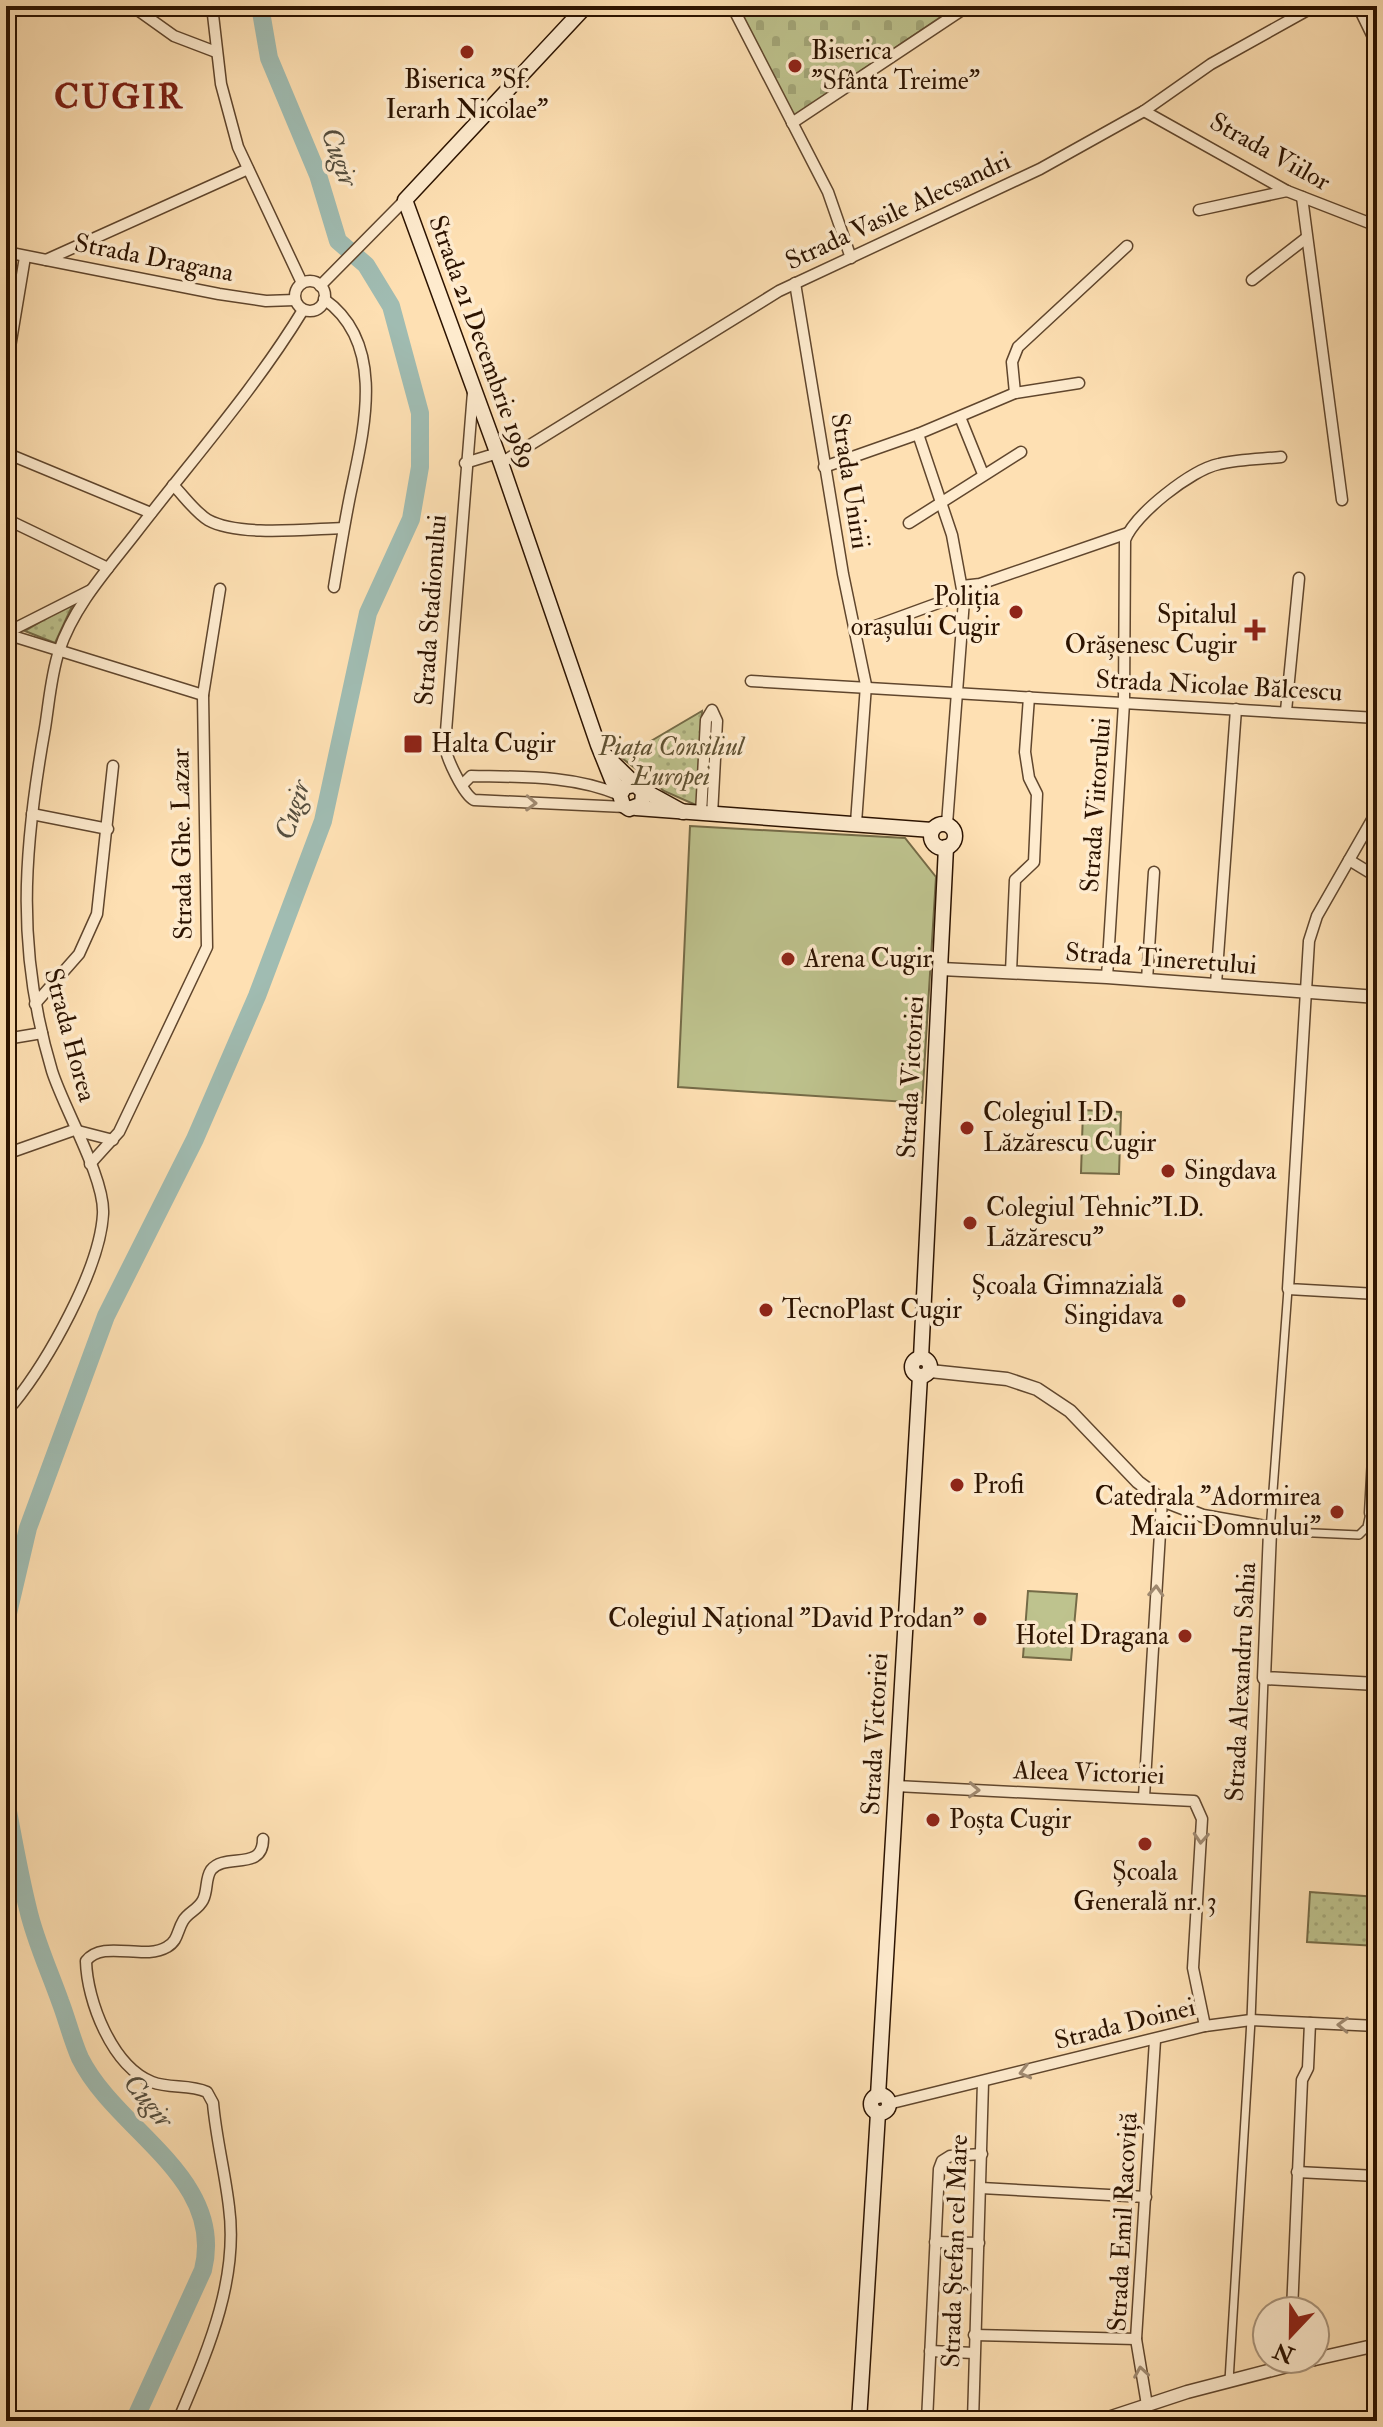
<svg xmlns="http://www.w3.org/2000/svg" width="1383" height="2427" viewBox="0 0 1383 2427" font-family="'IM FELL Double Pica',serif">
<style>
.grass{fill:url(#grass-dots);stroke:#756b47;stroke-width:2}
.cemetery{fill:url(#cemetery-stones);stroke:#756b47;stroke-width:2}
.garden{fill:#bec38e;stroke:#756b47;stroke-width:2}
.lines{fill:none;stroke-linecap:round;stroke-linejoin:round}
.river{stroke:#a0bcb2;stroke-width:18}
.pedestrian-casing{stroke:#60462d;stroke-width:10}
.minor-casing{stroke:#60462d;stroke-width:13}
.tertiary-casing{stroke:#60462d;stroke-width:15}
.secondary-casing{stroke:#2c1300;stroke-width:17}
.pedestrian{stroke:#feebce;stroke-width:7}
.minor{stroke:#feebce;stroke-width:10}
.tertiary{stroke:#feebce;stroke-width:12}
.secondary{stroke:#feebce;stroke-width:14}
.oneway{stroke:#a08a71}
.poi-dot{fill:#8f2418;stroke:#feebce;stroke-width:3}
.labels{text-anchor:middle;dominant-baseline:central;stroke-width:7;stroke-linejoin:round;paint-order:stroke}
.poi-label{font-size:26px;fill:#2c1300;stroke:#feebce;text-anchor:start}
.street-label{font-size:26px;fill:#2c1300;stroke:#feebce}
.park-label{font-size:26px;font-style:italic;fill:#5f5132;stroke:#feebce}
.water-label{font-size:28px;font-style:italic;fill:#554e3e;stroke:#feebce}
.district-label{font-size:34px;font-weight:bold;letter-spacing:2px;fill:#7a1f14;stroke:#feebce}
</style>
<defs>
<pattern id="grass-dots" width="8" height="8" patternUnits="userSpaceOnUse" patternTransform="scale(2)"><rect width="8" height="8" fill="#bec38e"/><path d="M2 2h.1M6 6h.1" fill="none" stroke="#a3a779" stroke-width="1.8" stroke-linecap="round"/></pattern>
<pattern id="cemetery-stones" width="16" height="16" patternUnits="userSpaceOnUse" patternTransform="scale(2)"><rect width="16" height="16" fill="#bec38e"/><path d="M2 7V4a2 2 0 0 1 4 0v3zM10 15v-3a2 2 0 0 1 4 0v3z" fill="#a3a779"/></pattern>
</defs>
<rect width="100%" height="100%" fill="#fee0b3"/>
<filter id="stains"><feTurbulence type="fractalNoise" baseFrequency=".0025" numOctaves="4"/><feColorMatrix values="0 0 0 0 .2 0 0 0 0 .09 0 0 0 0 .02 0 0 0 .5 -.17"/></filter>
<radialGradient id="worn" r=".72"><stop offset=".6" stop-color="#630" stop-opacity="0"/><stop offset="1" stop-color="#630" stop-opacity=".3"/></radialGradient>
<g class="grass">
<path d="M74,602L55,643L25,631Z"/>
<path d="M702,711L698,806L664,791L622,758Z"/>
<path d="M1310,1892L1377,1897V1946L1307,1942Z"/>
</g>
<path class="cemetery" d="M736,6H957L794,116Z"/>
<g class="garden">
<path d="M690,826L905,838L936,877L922,1103L678,1087Z"/>
<path d="M1083,1110L1121,1112L1119,1174L1081,1173Z"/>
<path d="M1028,1591L1077,1594L1071,1660L1023,1657Z"/>
</g>
<g class="lines">
<g class="river">
<path d="M6,1622L28,1528L106,1316L195,1139L257,996L323,821L368,613L411,519L420,467V413L391,306L366,265L338,241L318,175L269,58L260,6"/>
<path d="M6,1801C13,1837 19,1873 28,1909C35,1940 49,1970 60,2001C67,2019 72,2040 80,2058C116,2131 226,2177 203,2270L134,2421"/>
</g>
<g class="pedestrian-casing">
<g id="pedestrian">
<path d="M1288,1289L1270,1531L1359,1535L1367,1527L1370,1513"/>
<path d="M1229,2381L1251,2020L1264,1678"/>
</g>
</g>
<g class="minor-casing">
<g id="minor">
<path d="M132,6L174,36L216,52"/>
<path d="M212,6L221,84L238,147L302,283"/>
<path d="M732,6L828,192L851,258"/>
<path d="M1144,111L1287,191L1377,226"/>
<path d="M792,123L968,6"/>
<path d="M1302,197L1342,500"/>
<path d="M1199,210L1287,191"/>
<path d="M6,252L219,294L266,301L295,300"/>
<path d="M46,260L248,169"/>
<path d="M1252,280L1305,239"/>
<circle cx="310" cy="296" r="15"/>
<path d="M795,283L843,574L866,685L856,823"/>
<path d="M320,286L405,200"/>
<path d="M324,299C388,344 363,433 350,496C344,526 339,557 334,587"/>
<path d="M6,371L25,257"/>
<path d="M473,392L445,744C445,757 464,795 474,800L625,807"/>
<path d="M1015,393L1012,362L1018,347L1127,246"/>
<path d="M960,417L983,474"/>
<path d="M918,434L952,535L964,600L947,824"/>
<path d="M6,453L151,513"/>
<path d="M465,463L498,453"/>
<path d="M501,463L779,291L1040,169L1144,111L1211,64L1315,6"/>
<path d="M824,467L918,434L1015,393L1079,383"/>
<path d="M173,485C184,496 195,512 208,520C239,537 308,529 343,528"/>
<path d="M6,519L108,568"/>
<path d="M909,523L1021,452"/>
<path d="M962,586L980,584L1128,533"/>
<path d="M6,633L91,590"/>
<path d="M856,633L963,594"/>
<path d="M6,634L203,695"/>
<path d="M751,681L1377,718"/>
<path d="M1286,711L1299,578"/>
<path d="M463,784L471,776C522,777 573,775 620,795"/>
<path d="M1377,811L1317,916L1309,941L1288,1289L1377,1294"/>
<path d="M32,814L108,829"/>
<path d="M701,814L706,720L712,710L717,721L712,815"/>
<path d="M1349,860L1377,877"/>
<path d="M1011,972L1015,880L1034,862L1037,794L1029,778L1025,752L1029,697"/>
<path d="M1107,977L1124,703L1125,540C1135,514 1191,470 1219,464C1239,459 1261,459 1281,457"/>
<path d="M1147,980L1154,872"/>
<path d="M1216,984L1236,709"/>
<path d="M35,1004L79,954L97,914L113,766"/>
<path d="M6,1039L42,1033"/>
<path d="M6,1154L74,1130L113,1140"/>
<path d="M90,1164L119,1132L207,947L203,695L220,589"/>
<path d="M1377,1384L1370,1513H1377"/>
<path d="M13,1404C48,1361 100,1269 103,1214C105,1178 64,1109 52,1071C16,951 23,851 45,728C49,703 51,675 59,651C74,606 107,570 135,534C191,461 255,389 303,310"/>
<path d="M896,1786L1194,1801L1202,1819L1193,1968L1205,2026"/>
<path d="M1144,1797L1162,1500"/>
<path d="M888,2104L1205,2026L1251,2020L1377,2026"/>
<path d="M1297,2172L1377,2176"/>
<path d="M981,2188L1146,2197"/>
<path d="M935,2242L979,2243"/>
<path d="M1292,2311L1302,2080L1308,2068L1310,2023"/>
<path d="M974,2335L1136,2339"/>
<path d="M930,2351L974,2353"/>
<path d="M1147,2405L1136,2339L1155,2040"/>
<path d="M178,2421C206,2354 239,2282 229,2207C225,2172 216,2138 213,2103L207,2092C189,2084 170,2089 152,2082C112,2066 87,2001 86,1961C103,1939 144,1961 167,1947C178,1941 177,1931 183,1921C188,1912 198,1910 203,1900C208,1890 205,1879 211,1870C225,1852 263,1872 263,1839"/>
<path d="M927,2421L939,2169L942,2161L950,2156L982,2154"/>
<path d="M973,2421L983,2082"/>
</g>
</g>
<g class="tertiary-casing">
<g id="tertiary">
<path d="M1359,6L1377,43"/>
<path d="M941,969L1107,977L1377,997"/>
<path d="M930,1371L1007,1379L1037,1389L1070,1411L1138,1482L1162,1500L1203,1516L1265,1527L1270,1531L1264,1678L1377,1684"/>
<path d="M1315,2359L1377,2345"/>
<path d="M1099,2421L1187,2392L1314,2359"/>
</g>
</g>
<g class="secondary-casing">
<g id="secondary">
<path d="M586,6L405,200L501,463L598,745L612,780L621,791"/>
<path d="M604,754L643,792L642,804L629,809L623,805L620,795L625,787L634,785"/>
<path d="M641,789L683,812"/>
<path d="M636,808L932,830"/>
<circle cx="943" cy="836" r="12"/>
<path d="M921,1358L946,847"/>
<circle cx="921" cy="1367" r="9"/>
<circle cx="880" cy="2104" r="9"/>
<path d="M878,2096L920,1376"/>
<path d="M859,2421L878,2113"/>
</g>
</g>
<use href="#pedestrian" class="pedestrian"/>
<use href="#minor" class="minor"/>
<use href="#tertiary" class="tertiary"/>
<use href="#secondary" class="secondary"/>
</g>
<defs><path id="oneway-chevron" d="M-2-3.5L2.5 0L-2 3.5" fill="none" stroke-width="1.6" stroke-linecap="round" stroke-linejoin="round" transform="scale(2)"/></defs>
<g class="oneway">
<use href="#oneway-chevron" transform="translate(531 803) rotate(2)"/>
<use href="#oneway-chevron" transform="translate(1156 1591) rotate(-87)"/>
<use href="#oneway-chevron" transform="translate(974 1790) rotate(3)"/>
<use href="#oneway-chevron" transform="translate(1201 1838) rotate(94)"/>
<use href="#oneway-chevron" transform="translate(1343 2025) rotate(-178)"/>
<use href="#oneway-chevron" transform="translate(1025 2072) rotate(166)"/>
<use href="#oneway-chevron" transform="translate(1141 2372) rotate(-99)"/>
</g>
<g class="poi-dot">
<circle cx="467" cy="52" r="8"/>
<circle cx="795" cy="66" r="8"/>
<circle cx="1016" cy="612" r="8"/>
<path d="M1251 618h8v8h8v8h-8v8h-8v-8h-8v-8h8z"/>
<rect x="403" y="734" width="20" height="20" rx="4"/>
<circle cx="788" cy="959" r="8"/>
<circle cx="967" cy="1128" r="8"/>
<circle cx="1168" cy="1171" r="8"/>
<circle cx="970" cy="1223" r="8"/>
<circle cx="1179" cy="1301" r="8"/>
<circle cx="766" cy="1310" r="8"/>
<circle cx="957" cy="1485" r="8"/>
<circle cx="1337" cy="1512" r="8"/>
<circle cx="980" cy="1619" r="8"/>
<circle cx="1185" cy="1636" r="8"/>
<circle cx="933" cy="1820" r="8"/>
<circle cx="1145" cy="1844" r="8"/>
</g>
<g class="labels">
<g class="poi-label">
<text x="811" y="51">Biserica<tspan x="811" dy="30">"Sfânta Treime"</tspan></text>
<text x="467" y="80" text-anchor="middle">Biserica "Sf.<tspan x="467" dy="30">Ierarh Nicolae"</tspan></text>
<text x="1000" y="597" text-anchor="end">Poliția<tspan x="1000" dy="30">orașului Cugir</tspan></text>
<text x="1237" y="615" text-anchor="end">Spitalul<tspan x="1237" dy="30">Orășenesc Cugir</tspan></text>
<text x="431" y="744">Halta Cugir</text>
<text x="804" y="959">Arena Cugir</text>
<text x="983" y="1113">Colegiul I.D.<tspan x="983" dy="30">Lăzărescu Cugir</tspan></text>
<text x="1184" y="1171">Singdava</text>
<text x="986" y="1208">Colegiul Tehnic"I.D.<tspan x="986" dy="30">Lăzărescu"</tspan></text>
<text x="1163" y="1286" text-anchor="end">Școala Gimnazială<tspan x="1163" dy="30">Singidava</tspan></text>
<text x="782" y="1310">TecnoPlast Cugir</text>
<text x="973" y="1485">Profi</text>
<text x="1321" y="1497" text-anchor="end">Catedrala "Adormirea<tspan x="1321" dy="30">Maicii Domnului"</tspan></text>
<text x="964" y="1619" text-anchor="end">Colegiul Național "David Prodan"</text>
<text x="1169" y="1636" text-anchor="end">Hotel Dragana</text>
<text x="949" y="1820">Poșta Cugir</text>
<text x="1145" y="1872" text-anchor="middle">Școala<tspan x="1145" dy="30">Generală nr. 3</tspan></text>
</g>
<g class="street-label">
<text transform="translate(1270 152) rotate(29)">Strada Viilor</text>
<text transform="translate(898 211) rotate(-25)">Strada Vasile Alecsandri</text>
<text transform="translate(154 258) rotate(11)">Strada Dragana</text>
<text transform="translate(482 342) rotate(70)">Strada 21 Decembrie 1989</text>
<text transform="translate(850 481) rotate(81)">Strada Unirii</text>
<text transform="translate(431 610) rotate(-86)">Strada Stadionului</text>
<text transform="translate(1219 686) rotate(3)">Strada Nicolae Bălcescu</text>
<text transform="translate(1096 805) rotate(-86)">Strada Viitorului</text>
<text transform="translate(182 844) rotate(-91)">Strada Ghe. Lazar</text>
<text transform="translate(1161 959) rotate(4)">Strada Tineretului</text>
<text transform="translate(70 1035) rotate(75)">Strada Horea</text>
<text transform="translate(911 1077) rotate(-87)">Strada Victoriei</text>
<text transform="translate(1241 1682) rotate(-87)">Strada Alexandru Sahia</text>
<text transform="translate(875 1734) rotate(-87)">Strada Victoriei</text>
<text transform="translate(1089 1773) rotate(2)">Aleea Victoriei</text>
<text transform="translate(1125 2024) rotate(-14)">Strada Doinei</text>
<text transform="translate(1123 2222) rotate(-87)">Strada Emil Racoviță</text>
<text transform="translate(955 2251) rotate(-88)">Strada Ștefan cel Mare</text>
</g>
<g class="park-label">
<text x="671" y="747">Piața Consiliul<tspan x="671" dy="30">Europei</tspan></text>
</g>
<g class="water-label">
<text transform="translate(339 157) rotate(70)">Cugir</text>
<text transform="translate(293 810) rotate(-73)">Cugir</text>
<text transform="translate(148 2101) rotate(50)">Cugir</text>
</g>
<g class="district-label">
<text x="119" y="97">CUGIR</text>
</g>
</g>
<rect width="1383" height="2427" fill="none" stroke="#fee0b3" stroke-width="32"/>
<rect x="8" y="8" width="1367" height="2411" fill="none" stroke="#2c1300" stroke-width="4"/>
<rect x="16" y="16" width="1351" height="2395" fill="none" stroke="#2c1300" stroke-width="2"/>
<g transform="translate(1291 2335) rotate(202)"><circle r="38" fill="#feebce" stroke="#aa957c" stroke-width="2"/>
<path d="M0-6L14 30L0 20L-14 30Z" fill="#8f2418"/>
<text y="-12" font-size="22" font-weight="bold" text-anchor="middle" fill="#2c1300">N</text>
</g>
<rect width="100%" height="100%" filter="url(#stains)"/>
<rect width="100%" height="100%" fill="url(#worn)"/>
</svg>
